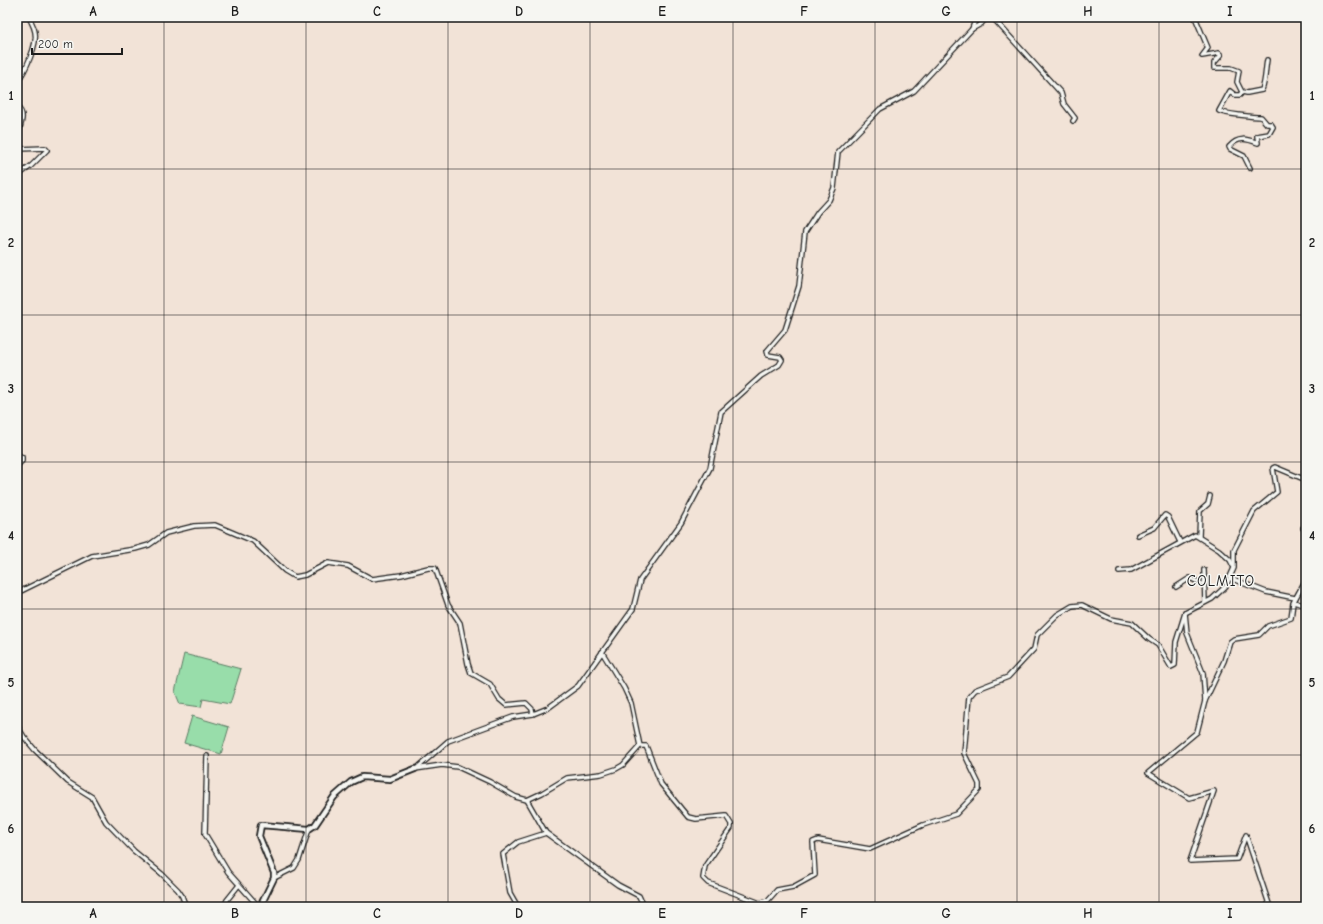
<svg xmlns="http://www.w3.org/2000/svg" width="1323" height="924" viewBox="0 0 1323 924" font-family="'Comic Neue',sans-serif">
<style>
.green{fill:#98ddaa;stroke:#5a7c63}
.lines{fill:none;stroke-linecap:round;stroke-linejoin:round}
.street-casing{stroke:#1c1c1c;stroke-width:6}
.secondary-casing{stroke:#1c1c1c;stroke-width:8}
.street{stroke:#f6f6f2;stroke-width:3.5}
.secondary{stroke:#f6f6f2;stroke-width:4.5}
.grid{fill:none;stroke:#1c1c1c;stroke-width:1;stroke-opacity:0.55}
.labels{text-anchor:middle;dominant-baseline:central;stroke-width:3;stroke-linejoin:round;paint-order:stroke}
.quarter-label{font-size:15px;letter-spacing:1px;fill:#1c1c1c;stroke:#f6f6f2}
.neatline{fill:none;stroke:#1c1c1c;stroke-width:1.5}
.grid-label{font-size:13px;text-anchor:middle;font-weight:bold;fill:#1c1c1c}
</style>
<rect width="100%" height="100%" fill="#f2e3d7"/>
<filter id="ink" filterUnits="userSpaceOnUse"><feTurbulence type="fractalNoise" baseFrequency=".025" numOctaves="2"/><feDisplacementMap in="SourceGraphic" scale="8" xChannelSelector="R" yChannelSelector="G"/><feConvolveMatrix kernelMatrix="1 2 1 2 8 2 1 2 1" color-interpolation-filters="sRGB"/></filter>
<g filter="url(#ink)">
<g class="green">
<path d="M184,654L241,669L230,704L203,699L201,707L180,704L175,692Z"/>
<path d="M192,716L229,727L221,754L184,743Z"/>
</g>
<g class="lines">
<g class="street-casing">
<g id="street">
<path d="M992,17L1061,93L1064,104L1075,118L1073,121"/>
<path d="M1195,17L1208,48L1202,56L1219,53L1221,55L1214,63V68H1231L1239,71L1237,82L1242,92L1247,93L1262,90C1266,79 1265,70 1267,60"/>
<path d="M972,29L976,17"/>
<path d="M17,82C25,72 38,44 35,32C34,26 31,22 29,17"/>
<path d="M1242,92L1240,95H1235L1230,91L1219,111C1224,114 1255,117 1261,117L1267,124H1271L1273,127L1269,134L1257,136L1258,143C1247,139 1238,136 1229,147L1230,149L1244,156L1250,168"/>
<path d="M17,107C31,118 11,135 19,149L45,148L47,150L31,166L17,176"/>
<path d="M17,454L22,457V461L17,466"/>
<path d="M1303,528H1306"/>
<path d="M1138,535L1154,528L1165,515L1168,517L1180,542"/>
<path d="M1199,536L1200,511L1208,504L1210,496"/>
<path d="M1204,570L1205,602"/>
<path d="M1119,571L1131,570L1195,535L1219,550L1230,560L1233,566"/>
<path d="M1230,578L1266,592L1295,598"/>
<path d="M1176,587L1190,578L1204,585"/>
<path d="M17,593L92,556L135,549L149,545L166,533L194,526L215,525L253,541L285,571L295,577L305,575L328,563L348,566L372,579L401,575L428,568H435L448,605L460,623L468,664L471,673L490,684L499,699L506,705L526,703L532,709L533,714"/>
<path d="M1294,602L1306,606"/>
<path d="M1185,613L1187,633L1203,673L1205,701L1197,732L1148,773L1189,798L1214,791L1190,861L1237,859L1246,835L1270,907"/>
<path d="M602,652L624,688L631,703L640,746"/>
<path d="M1205,701L1224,661L1230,642L1234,639L1259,635L1268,626L1291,618L1293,603L1305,581"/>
<path d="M17,725L24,737L35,750L68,782L92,797L106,822L134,851L162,874L178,890L182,896L186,907"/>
<path d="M207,756L205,834L228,872L259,907"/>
<path d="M415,769L442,765L458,767L490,782L516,797L527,800L542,793L567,778L601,774L616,769L623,765L640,746H646L661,784L688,817L696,819L726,816L731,824V828L705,866L703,878L708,883L760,903L768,900L777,890L793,887L815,875L813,842L818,840L870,849L923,825L956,814L979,790V784L964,753L969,697L975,690L1008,677L1034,649L1037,635L1057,615L1072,606L1082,605L1111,619L1132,623L1149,639L1158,645L1171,667L1175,665L1176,642L1185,613L1212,599L1226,586L1234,568V550L1254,511L1277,492L1273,468L1275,467L1306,480"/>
<path d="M416,769L448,741L513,717L533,714L548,708L578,686L633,609L640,580L681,523L710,468L721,412L761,376L779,365L782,360L780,357L768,355L767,351L785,330L799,286L805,232L818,212L829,200L834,188L838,152L880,109L914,91L972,29L981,24L987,17"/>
<path d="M527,800L546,833L618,885L639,896L644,907"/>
<path d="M274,878L294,868L299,860L309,829"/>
<path d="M224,907L227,900L239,885"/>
<path d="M518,907L510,893L503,854L518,842L546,833"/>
</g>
</g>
<g class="secondary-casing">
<path id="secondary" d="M260,907L274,878V873L259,836L261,825L309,829L315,825L334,797L351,782L362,777L390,779L415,769"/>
</g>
<use href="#street" class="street"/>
<use href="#secondary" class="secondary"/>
</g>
</g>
<path class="grid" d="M164,17V907M306,17V907M448,17V907M590,17V907M733,17V907M875,17V907M1017,17V907M1159,17V907M17,169H1306M17,315H1306M17,462H1306M17,609H1306M17,755H1306"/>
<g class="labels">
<g class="quarter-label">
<text x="1221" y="581">COLMITO</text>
</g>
</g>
<rect width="1323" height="924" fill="none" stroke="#f6f6f2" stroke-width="44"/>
<path d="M32 48v6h90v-6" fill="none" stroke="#1c1c1c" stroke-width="2"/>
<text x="38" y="48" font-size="12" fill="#1c1c1c" stroke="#f6f6f2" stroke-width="3" paint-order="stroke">200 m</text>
<rect x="22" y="22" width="1279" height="880" class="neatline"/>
<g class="grid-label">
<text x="93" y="16">A</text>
<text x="235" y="16">B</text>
<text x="377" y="16">C</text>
<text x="519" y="16">D</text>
<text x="662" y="16">E</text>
<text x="804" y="16">F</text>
<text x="946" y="16">G</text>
<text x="1088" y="16">H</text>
<text x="1230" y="16">I</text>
<text x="11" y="100">1</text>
<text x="1312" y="100">1</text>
<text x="11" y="247">2</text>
<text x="1312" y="247">2</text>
<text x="11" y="393">3</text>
<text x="1312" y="393">3</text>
<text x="11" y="540">4</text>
<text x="1312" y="540">4</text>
<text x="11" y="687">5</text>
<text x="1312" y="687">5</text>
<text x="11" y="833">6</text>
<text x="1312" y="833">6</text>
<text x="93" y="918">A</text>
<text x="235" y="918">B</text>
<text x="377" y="918">C</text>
<text x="519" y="918">D</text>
<text x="662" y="918">E</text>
<text x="804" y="918">F</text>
<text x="946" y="918">G</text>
<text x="1088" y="918">H</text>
<text x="1230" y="918">I</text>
</g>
</svg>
